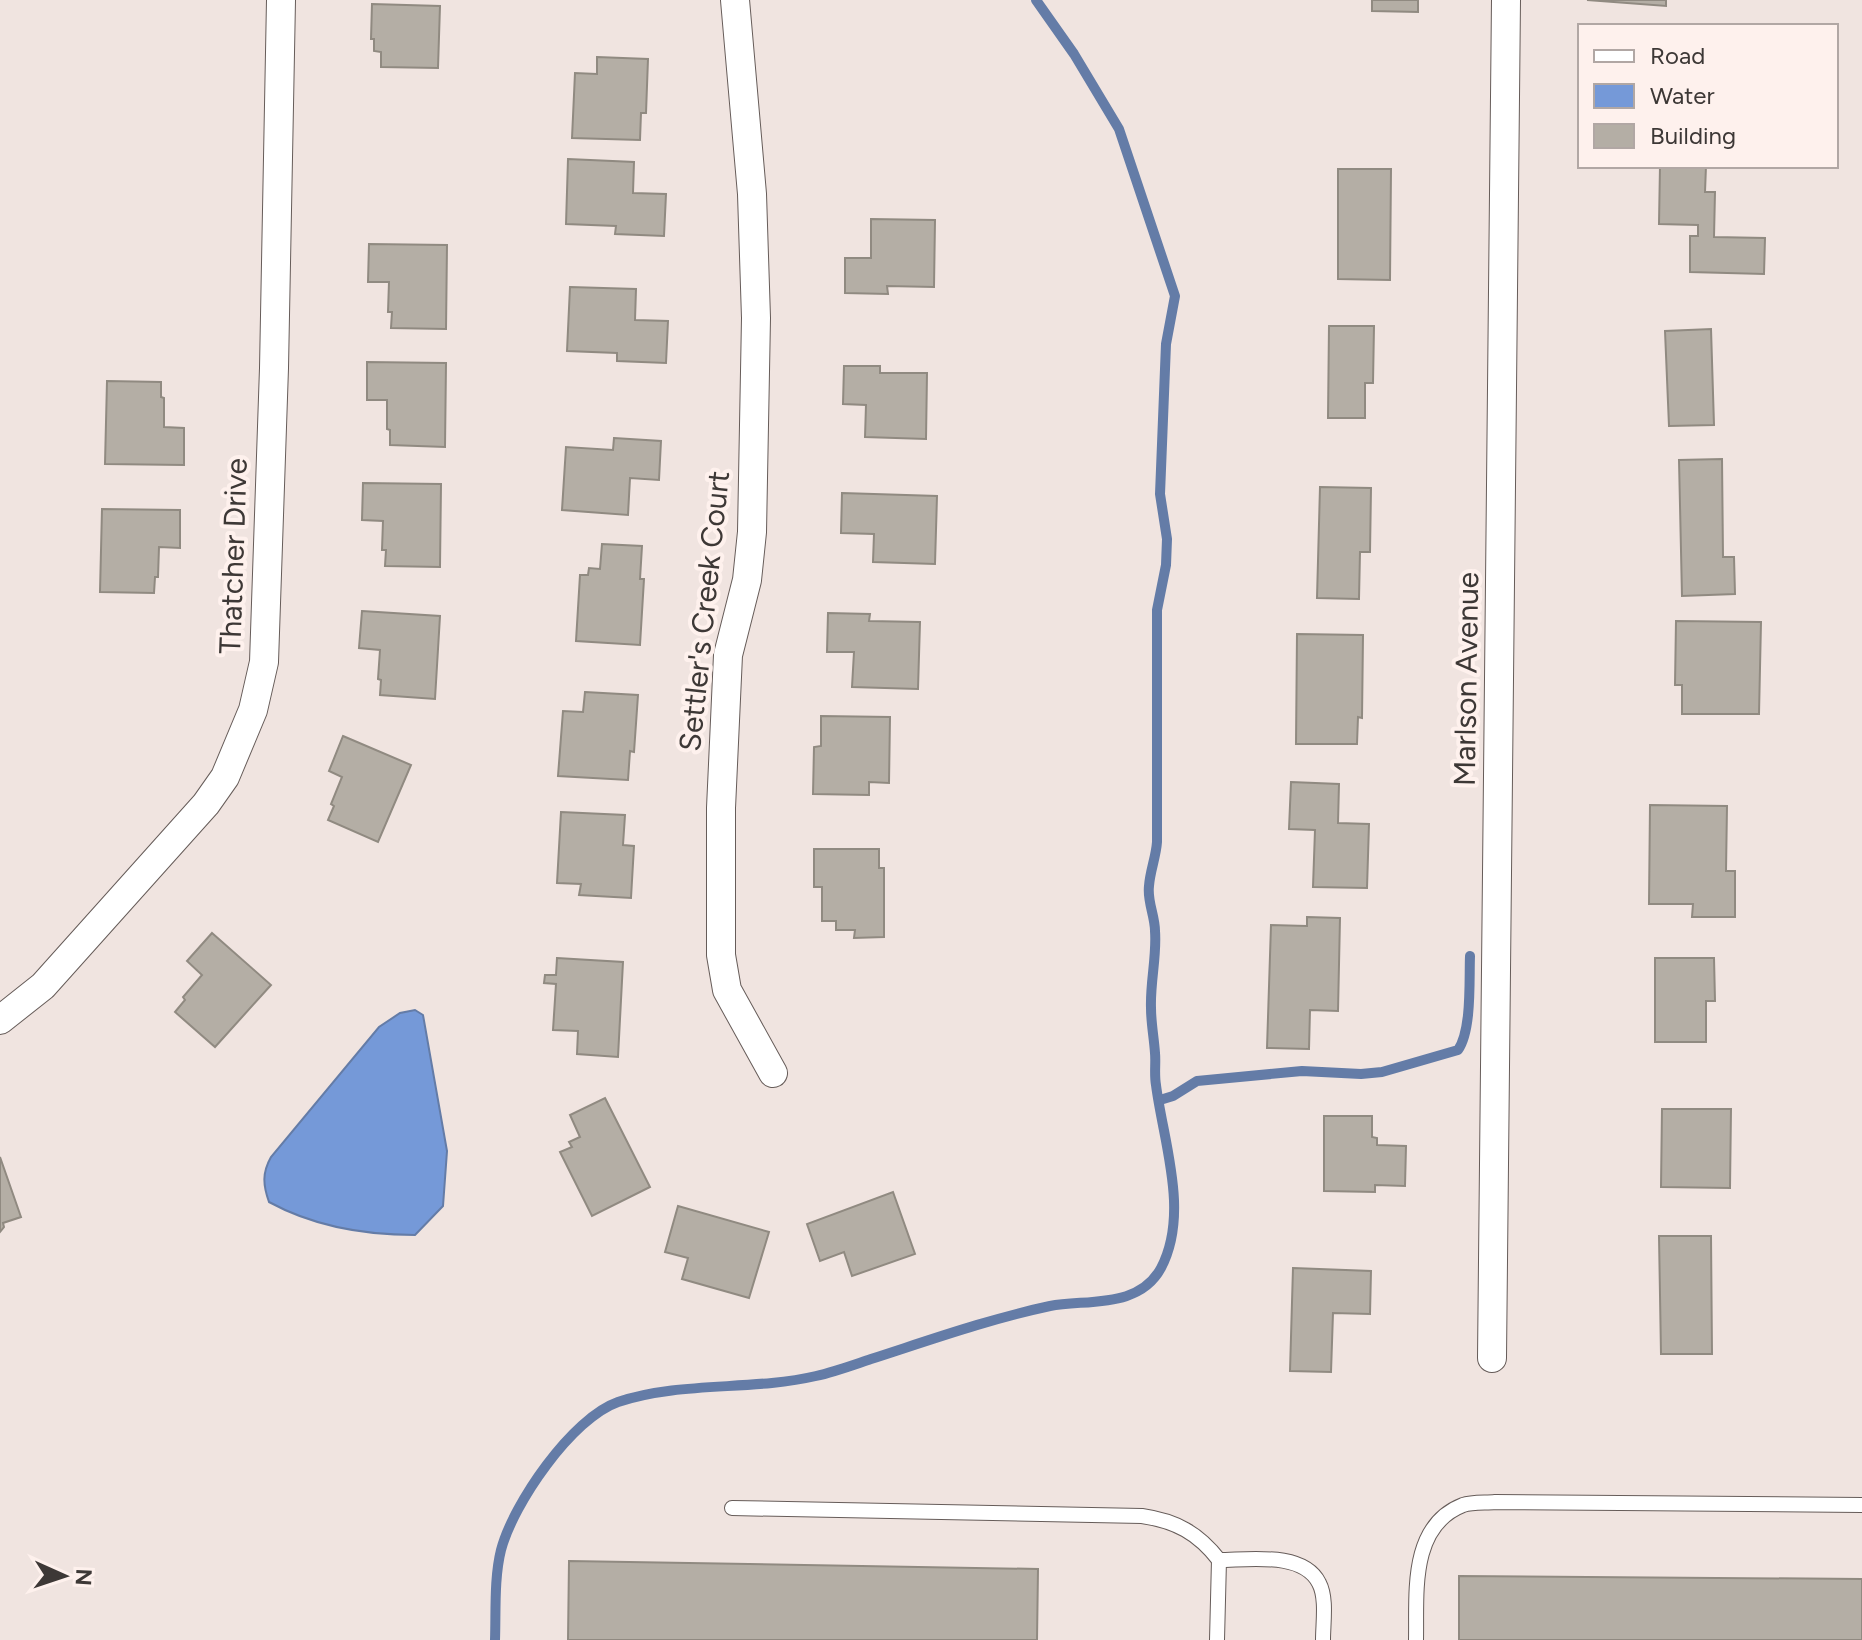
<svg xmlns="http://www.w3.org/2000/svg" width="1862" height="1640" viewBox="0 0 1862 1640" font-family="Figtree,sans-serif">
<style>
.water{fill:#7599d8;stroke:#647ca7;stroke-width:2}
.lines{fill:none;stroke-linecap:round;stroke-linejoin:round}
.stream{stroke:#647ca7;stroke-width:10}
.building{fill:#b4aea5;stroke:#908a81;stroke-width:2}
.lane-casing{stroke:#665c59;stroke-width:16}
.street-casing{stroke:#665c59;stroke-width:30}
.lane{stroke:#fff;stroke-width:14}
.street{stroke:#fff;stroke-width:28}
.labels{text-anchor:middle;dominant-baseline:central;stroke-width:8;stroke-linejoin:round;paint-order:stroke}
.street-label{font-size:30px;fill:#3d3836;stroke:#fef1ed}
</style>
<rect width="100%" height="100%" fill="#f0e4e0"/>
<path class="water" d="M415,1010L423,1015L447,1151L443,1206L415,1235C365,1235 313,1226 269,1202C263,1185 262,1173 271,1157L379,1027L400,1013Z"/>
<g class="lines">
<g class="stream">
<path d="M1160,1100L1173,1096L1197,1081L1302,1071L1361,1074L1382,1072L1458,1050C1472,1030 1469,980 1470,956"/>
<path d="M495,1640C496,1611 494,1578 501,1550C513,1504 572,1418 618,1402C681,1381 751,1391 816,1376C834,1372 853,1365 871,1359C930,1340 989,1319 1050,1306C1087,1299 1139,1309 1161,1268C1190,1213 1163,1141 1156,1085C1154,1074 1156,1063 1155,1053C1154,1038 1151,1023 1151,1008C1150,982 1157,956 1155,931C1155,916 1147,901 1149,886C1150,871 1156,857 1157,842V610L1166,565L1167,539L1160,494L1166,344L1175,296L1119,129L1074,54L1036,0"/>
</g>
</g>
<g class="building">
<path d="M1372,0H1418V12L1372,11Z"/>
<path d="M1587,0H1666V6Z"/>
<path d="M372,4L440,6L438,68L381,67V52L374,51V39H371Z"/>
<path d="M597,57L648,59L646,113H641L640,140L572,138L575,73L597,74Z"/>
<path d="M568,159L634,162L633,193L666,194L664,236L615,234L616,226L566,224Z"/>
<path d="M1660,166H1706L1705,192H1715L1714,237L1765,238L1764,274L1690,272V236H1698V225L1659,224Z"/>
<path d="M1338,169H1391L1390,280L1338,279Z"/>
<path d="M871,219L935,220L934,287L887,286L888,294L845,293V258H871Z"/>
<path d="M369,244L447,245L446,329L391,328L392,312H388L389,282H368Z"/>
<path d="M570,287L636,289L635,320L668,321L666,363L617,361V353L567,351Z"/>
<path d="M1329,326H1374L1373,383H1365V418H1328Z"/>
<path d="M1711,329L1714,425L1669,426L1665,331Z"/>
<path d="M367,362L446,363L445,447L390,445V430L387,429V400H367Z"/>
<path d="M844,366H880V373H927L926,439L865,437L866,405L843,404Z"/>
<path d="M107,381L161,382V397L164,398V427L184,428V465L105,464Z"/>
<path d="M614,438L661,441L659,480L630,478L628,515L562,510L566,447L613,450Z"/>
<path d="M1722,459L1723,557H1734L1735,594L1682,596L1679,460Z"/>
<path d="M363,483L441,484L440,567L385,566L386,550H382L383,521L362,520Z"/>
<path d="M1320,487L1371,488L1370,552H1360L1359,599L1317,598Z"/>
<path d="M842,493L937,496L935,564L873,562L874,534L841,533Z"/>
<path d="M102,509L180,510V548L159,547L158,577H155L154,593L100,592Z"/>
<path d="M602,544L642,546L640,579H644L640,645L576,641L580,575H588L589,568L600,569Z"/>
<path d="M362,611L440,616L435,699L380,695L381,680L378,679L380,650L359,648Z"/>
<path d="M828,613L870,614L869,621L920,622L918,689L852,687L854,652H827Z"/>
<path d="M1676,621L1761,622L1759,714H1682V685H1675Z"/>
<path d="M1297,634L1363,635L1362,718L1358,717L1357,744H1296Z"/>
<path d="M585,692L638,695L634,752L630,751L628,780L558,776L563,711L583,712Z"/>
<path d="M821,716L890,717L889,783L869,782V795L813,794L814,747L821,746Z"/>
<path d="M343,736L411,765L378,842L328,820L334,806L331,804L342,777L329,771Z"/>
<path d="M1291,782L1339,784L1338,823L1369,824L1367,888L1313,887L1315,830L1289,829Z"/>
<path d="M1650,805L1727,806L1726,871H1735V917H1692L1693,904H1649Z"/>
<path d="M561,812L625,815L623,845L634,846L631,898L579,895L581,884L557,883Z"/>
<path d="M814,849H879V868H884V937L854,938L855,930H836V921H822V887H814Z"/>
<path d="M1307,917L1340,918L1338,1011L1310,1010L1309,1049L1267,1048L1271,925L1307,926Z"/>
<path d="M212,933L271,985L215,1047L175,1012L185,1000L183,997L202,975L187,961Z"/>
<path d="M557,958L623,962L618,1057L577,1054L578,1031L553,1030L556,984L544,983L545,975H556Z"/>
<path d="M1655,958H1714L1715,1001H1706V1042H1655Z"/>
<path d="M605,1098L650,1187L592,1216L560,1152L572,1147L569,1142L580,1137L570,1115Z"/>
<path d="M1662,1109H1731L1730,1188L1661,1187Z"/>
<path d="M1324,1116H1372V1137L1377,1138V1145L1406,1146L1405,1186L1375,1185V1192L1324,1191Z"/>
<path d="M0,1157L21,1217L3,1223L4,1227L0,1232Z"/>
<path d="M893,1192L915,1254L852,1276L844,1252L820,1261L807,1224Z"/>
<path d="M678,1206L769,1232L749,1298L682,1279L688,1258L665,1252Z"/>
<path d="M1659,1236H1711L1712,1354H1661Z"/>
<path d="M1293,1268L1371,1271L1370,1314L1333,1313L1331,1372L1290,1371Z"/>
<path d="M569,1561L1038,1569L1037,1640H568Z"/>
<path d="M1459,1576L1862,1579V1640H1459Z"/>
</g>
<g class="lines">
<g class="lane-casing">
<g id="lane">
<path d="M732,1508L1142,1516C1176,1521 1198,1533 1219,1560"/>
<path d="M1217,1640L1219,1560C1248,1560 1303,1551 1319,1583C1327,1598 1323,1623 1323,1640"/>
<path d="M1416,1640C1417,1594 1409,1526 1463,1505C1472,1502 1486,1503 1495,1502L1862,1505"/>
</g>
</g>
<g class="street-casing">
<g id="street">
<path d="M735,0L752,194L756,318L752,532L747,580L728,655L721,808V955L727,990L773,1073"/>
<path d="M0,1020L43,986L206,804L225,777L253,710L264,662L274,368L281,0"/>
<path d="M1492,1358L1506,0"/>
</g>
</g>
<use href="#lane" class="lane"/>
<use href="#street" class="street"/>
</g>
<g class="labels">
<g class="street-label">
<text transform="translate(233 556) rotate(-88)">Thatcher Drive</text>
<text transform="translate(704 611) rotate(-84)">Settler's Creek Court</text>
<text transform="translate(1466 679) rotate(-89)">Marlson Avenue</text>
</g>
</g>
<rect x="1578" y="24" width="260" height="144" fill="#fef1ed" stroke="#b1a7a4" stroke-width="2"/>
<rect x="1594" y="50" width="40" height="12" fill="#ffffff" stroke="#b1a7a4" stroke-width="2"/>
<text x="1650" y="64" font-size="24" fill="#3d3836">Road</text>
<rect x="1594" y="84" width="40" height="24" fill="#7599d8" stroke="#b1a7a4" stroke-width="2"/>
<text x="1650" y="104" font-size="24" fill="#3d3836">Water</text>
<rect x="1594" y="124" width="40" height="24" fill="#b4aea5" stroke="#b1a7a4" stroke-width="2"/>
<text x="1650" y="144" font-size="24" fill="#3d3836">Building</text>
<g transform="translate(64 1576) rotate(93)" stroke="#fef1ed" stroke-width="6" paint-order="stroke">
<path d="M0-6L14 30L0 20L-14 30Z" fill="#3d3836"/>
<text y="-12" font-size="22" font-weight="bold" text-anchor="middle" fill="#3d3836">N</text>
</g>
</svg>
